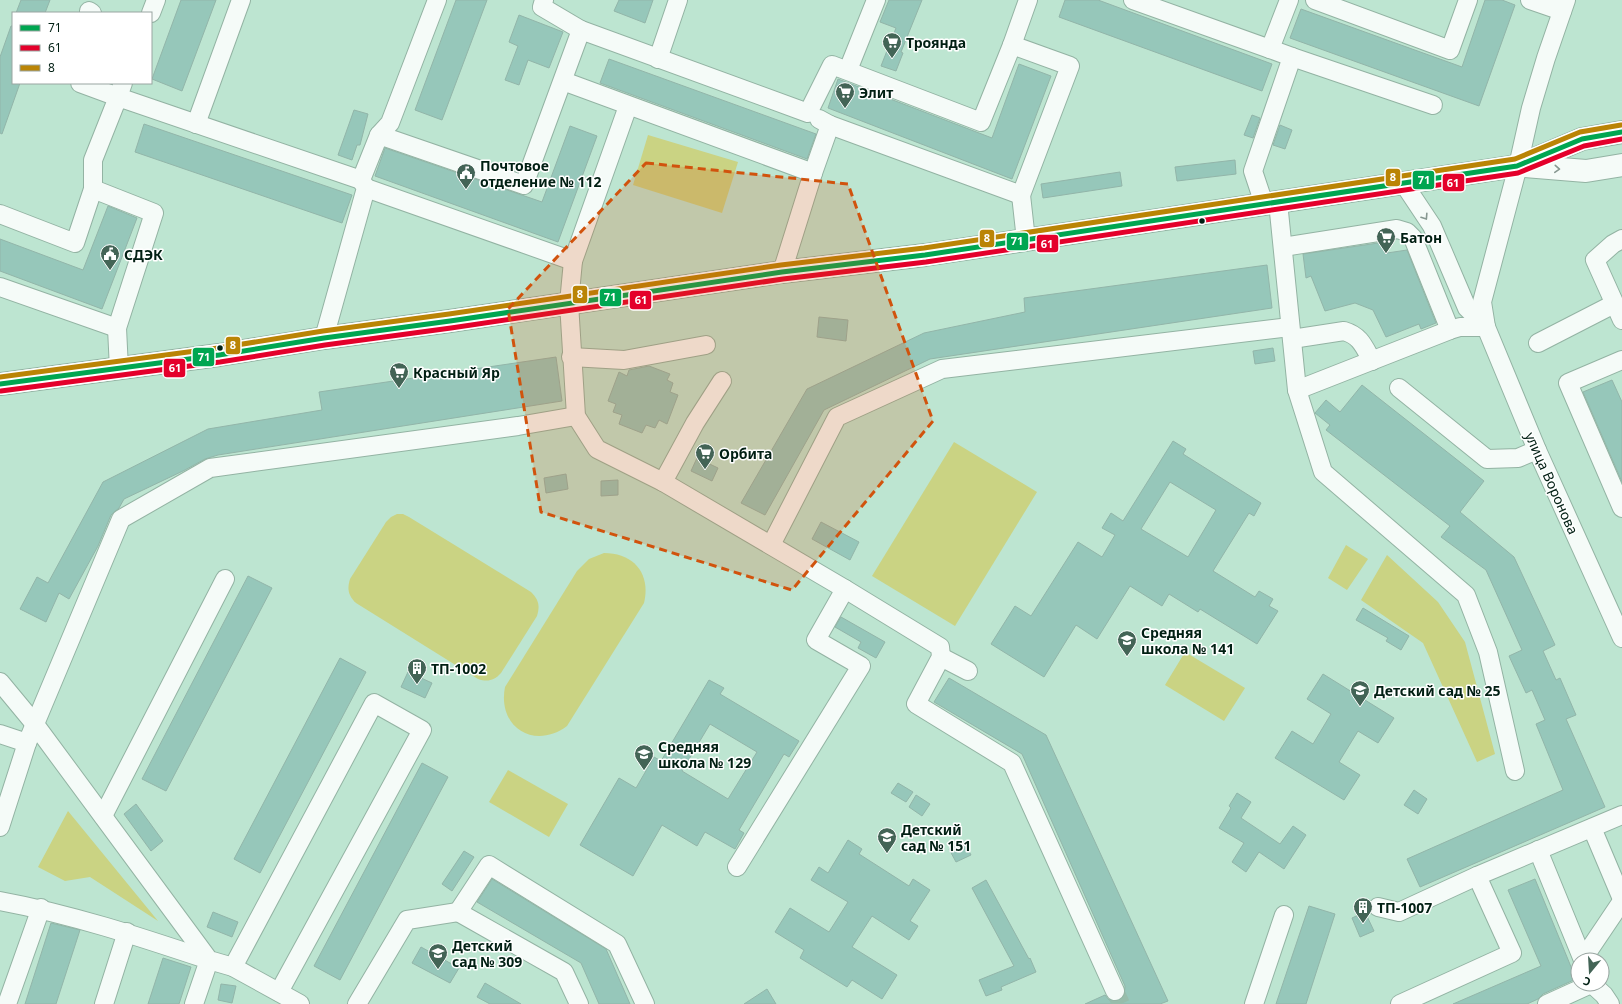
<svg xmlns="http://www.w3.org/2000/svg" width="1622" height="1004" viewBox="0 0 1622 1004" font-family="'Noto Sans',sans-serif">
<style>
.green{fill:#cad383}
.building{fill:#96c7ba;stroke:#92b5a9;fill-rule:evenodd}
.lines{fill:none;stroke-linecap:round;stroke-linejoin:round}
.minor-tunnel{stroke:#97bdab;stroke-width:18;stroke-dasharray:18 9;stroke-linecap:butt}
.minor-casing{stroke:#93b3a3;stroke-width:20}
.major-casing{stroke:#93b3a3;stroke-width:24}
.minor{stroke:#f5fbf8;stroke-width:18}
.major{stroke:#f5fbf8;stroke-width:22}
.bus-1-casing{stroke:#fff;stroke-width:8}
.bus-2-casing{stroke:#fff;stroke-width:8}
.bus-3-casing{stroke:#fff;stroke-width:8}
.bus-1{stroke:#00a651;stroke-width:5}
.bus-2{stroke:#e4002b;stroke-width:5}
.bus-3{stroke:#ba8405;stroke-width:5}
.oneway{stroke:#879891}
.marked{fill:#d1530d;fill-opacity:0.2;stroke:#d1530d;stroke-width:3;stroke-dasharray:8 5;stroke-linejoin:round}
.bus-dot{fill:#011f13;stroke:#fff;stroke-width:1.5}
.labels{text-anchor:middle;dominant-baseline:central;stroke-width:3;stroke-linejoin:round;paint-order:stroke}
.poi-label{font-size:14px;font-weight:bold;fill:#011f13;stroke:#fff;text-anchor:start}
.street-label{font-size:14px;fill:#011f13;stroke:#fff}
.line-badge{stroke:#fff;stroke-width:1.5}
.badge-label{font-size:11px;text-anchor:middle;font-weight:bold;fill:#fff}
</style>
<rect width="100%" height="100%" fill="#bde5d1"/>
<g class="green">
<path d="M648,135L738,162L722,213L633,185Z"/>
<path d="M954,442L1037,492L955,626L872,576Z"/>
<path d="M397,514H403L409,517L531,592C539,600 540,606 537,616L501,673C494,681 487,682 478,679L356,603C348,595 347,589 350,579L386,522L391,517Z"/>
<path d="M1346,545L1368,559L1347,590L1328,578Z"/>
<path d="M604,553C634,553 651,574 644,603L567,726C535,750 497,728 505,687L577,571L589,559Z"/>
<path d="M1387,555L1438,602L1465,642L1495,754L1477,762L1423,643L1361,600Z"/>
<path d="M1185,652L1245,688L1224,721L1165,685Z"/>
<path d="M508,770L568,804L549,837L489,802Z"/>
<path d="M68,811L158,921L90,877L65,881L38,867Z"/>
</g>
<g class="building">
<path d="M21,0H50L45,13H16Z"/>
<path d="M181,0H216L182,91L152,79Z"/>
<path d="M456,0H487L442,120L415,110Z"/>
<path d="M619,0H653L645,23L614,11Z"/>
<path d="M889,0H922L901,52L903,53L896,71L881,66L896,28L880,22Z"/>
<path d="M1065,0H1098L1272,64L1262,91L1059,17Z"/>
<path d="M1485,0H1502L1515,5L1479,106L1290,38L1301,9L1462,67Z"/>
<path d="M519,15L563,32L549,68L528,60L519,85L505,80L518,46L509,42Z"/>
<path d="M11,26H13V83H20L2,134L0,133V57Z"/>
<path d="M609,59L816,134L807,159L600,83Z"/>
<path d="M1019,64L1051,76L1012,179L828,108L838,79L992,138Z"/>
<path d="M354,110L368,114L360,145H357L352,160L338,155Z"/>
<path d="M1252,115L1260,118L1253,138L1244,135Z"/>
<path d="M144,124L352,195L342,223L135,152Z"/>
<path d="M1280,125L1292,130L1285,149L1273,145Z"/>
<path d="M570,126L597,136L558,242L375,176L385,148L542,202Z"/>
<path d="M1235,160L1236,174L1177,181L1175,167Z"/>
<path d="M1120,172L1122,186L1043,198L1041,184Z"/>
<path d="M108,206L137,218L102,309L0,271V239L83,270Z"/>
<path d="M1385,242L1387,253L1407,250L1436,323L1421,329L1419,324L1386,337L1373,310L1355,303L1325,311L1311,276L1306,278L1303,254Z"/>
<path d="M1267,265L1272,308L930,359L824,410L765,515L741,503L807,389L924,333L1025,312L1024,298Z"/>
<path d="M819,317L848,320L846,341L817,337Z"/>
<path d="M1273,348L1275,361L1255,364L1253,351Z"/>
<path d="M556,357L562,401L218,455L205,459L185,470L124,499L119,508L111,515L98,546L69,599L59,593L46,622L20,609L37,577L48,583L103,482L208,429L322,410L319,392Z"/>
<path d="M649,366L670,374L667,380L673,383L670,392L678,395L667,424L659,420L655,428L646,425L642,433L619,424L622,415L613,412L616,404L608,401L619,372L627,376L629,370Z"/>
<path d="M1612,380L1622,402V482L1583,392Z"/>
<path d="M1362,385L1484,481L1460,512L1514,557L1555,645L1543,651L1556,680L1560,678L1576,715L1566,719L1605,807L1420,887L1407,859L1563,790L1536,724L1545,720L1532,690L1526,693L1509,656L1522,650L1486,570L1441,537L1450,526L1326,430L1330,425L1315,413L1326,400L1340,412Z"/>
<path d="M1173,441L1186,449L1183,454L1261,503L1254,516L1249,513L1213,571L1255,597L1259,591L1273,599L1269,606L1278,611L1257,644L1200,609L1198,612L1169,594L1162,606L1130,586L1097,639L1076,625L1044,677L991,644L1015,606L1031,616L1078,542L1102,557L1115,535L1102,528L1111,513L1123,521ZM1170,482L1216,510L1188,557L1141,529Z"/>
<path d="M697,458L718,468L712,481L691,471Z"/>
<path d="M566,474L568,489L546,493L544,478Z"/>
<path d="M618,480V495L601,496V481Z"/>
<path d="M821,522L859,542L850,560L812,539Z"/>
<path d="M248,576L272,588L166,791L142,779Z"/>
<path d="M1363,608L1409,636L1401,650L1386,641L1388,638L1356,620Z"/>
<path d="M841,617L885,642L876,658L858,648L861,642L835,627Z"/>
<path d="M340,658L366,672L260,873L234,859Z"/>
<path d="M408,672L432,683L425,698L401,687Z"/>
<path d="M1323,674L1394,718L1378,743L1358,731L1339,762L1360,775L1344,800L1275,758L1292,731L1313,744L1331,714L1307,699Z"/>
<path d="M949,678L1046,735L1168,1001L1160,1004H1085L1105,995L1109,1000L1114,1001H1119L1124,997L1125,986L1022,754L934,702Z"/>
<path d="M709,680L724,688L720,694L799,741L789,757L784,754L739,830L744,833L735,849L705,832L697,846L662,825L633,876L580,845L619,778L636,788L654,757L661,761ZM710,724L757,752L728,799L682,771Z"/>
<path d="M422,763L448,777L340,980L314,966Z"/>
<path d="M898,783L913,792L906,802L891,793Z"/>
<path d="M1414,790L1427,799L1418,814L1404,805Z"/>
<path d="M1237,793L1251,802L1241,818L1280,844L1293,826L1306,835L1284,869L1259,852L1246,872L1232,862L1244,843L1219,828L1231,808L1229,806Z"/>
<path d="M916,795L930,804L922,816L909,807Z"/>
<path d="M136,804L163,841L151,851L124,814Z"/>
<path d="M848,840L862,849L859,854L909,886L913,879L930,890L910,921L918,926L909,940L872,916L852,947L897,975L882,999L852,980L847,987L800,958L804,950L775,932L790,908L829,932L848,902L811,880L819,867L828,873Z"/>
<path d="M964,842L971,855L956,862L949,849Z"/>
<path d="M464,851L474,857L452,891L442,884Z"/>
<path d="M492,879L606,949L630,1004H599L581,963L477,902Z"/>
<path d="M1535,879L1576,979L1543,994L1538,999L1527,1004H1453L1541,966L1508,890Z"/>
<path d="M986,880L1029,959L1030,958L1036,972L1001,987L1002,990L986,996L979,980L1014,966L972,888Z"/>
<path d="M1309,906L1335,914L1306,1004H1276Z"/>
<path d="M213,912L238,922L232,937L207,927Z"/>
<path d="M1365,912L1374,931L1360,937L1352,918Z"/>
<path d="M51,923L80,930L56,1004H25Z"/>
<path d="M421,947L459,968L450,983L412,963Z"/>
<path d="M163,958L191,967L179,1004H148Z"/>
<path d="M485,983L521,1004H490L477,997Z"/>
<path d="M221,984L236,986L232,1003L218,1000Z"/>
<path d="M767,989L776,1004H744Z"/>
</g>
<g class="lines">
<path class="minor-tunnel" d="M1115,991L1121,1004"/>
<g class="minor-casing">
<g id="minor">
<path d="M544,0L542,7L581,30"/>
<path d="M1133,0L1270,49L1289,0"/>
<path d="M1315,0L1450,50L1468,0"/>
<path d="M1530,0L1562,11"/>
<path d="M1566,0L1546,58L1531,108L1518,166L1482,302L1486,327L1537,450L1622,638"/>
<path d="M89,11L92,13"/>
<path d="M151,13L156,0"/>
<path d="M1012,45L1028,0"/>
<path d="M1292,57L1433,105"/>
<path d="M658,59L678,0"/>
<path d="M848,70L876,0"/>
<path d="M563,81L813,173L782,272"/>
<path d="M80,83L118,97L123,83"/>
<path d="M196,124L241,0"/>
<path d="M379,135L390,123L437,0"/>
<path d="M813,173L830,125L819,119"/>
<path d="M1404,184L1432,226L1467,308L1486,327"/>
<path d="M366,188L573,261L628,106"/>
<path d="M1021,195L1026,240"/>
<path d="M1278,202L1297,390L1323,472L1466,595L1488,652L1515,771"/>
<path d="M1264,204L1253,171L1292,57L1270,49"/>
<path d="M0,214L75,243L93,189V160L118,97L361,180L379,135L524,185L581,30L808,113L832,65L981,122L1012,45L1070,66L1021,195L830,125"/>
<path d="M1622,239L1613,244L1595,260L1622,320"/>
<path d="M1283,247L1397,229L1407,232L1413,238L1450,330"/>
<path d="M573,261L569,303L576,416L597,449L663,482L845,589L940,647L941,657L916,704L1012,763L1115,991"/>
<path d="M0,287L117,328L154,213L93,189"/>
<path d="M117,328L119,369"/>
<path d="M324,338L366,188L361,180"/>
<path d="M1292,339L1344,331C1361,336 1364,347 1372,361"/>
<path d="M1538,343L1614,304"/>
<path d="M571,357L624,360L706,345"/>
<path d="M1622,360L1568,383L1622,508"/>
<path d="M1399,388L1487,459L1518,458L1537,450"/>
<path d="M1297,390L1450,330L1460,327H1486"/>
<path d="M663,482L695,423L722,381"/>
<path d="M771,545L837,417L942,369L1290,327"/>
<path d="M941,657L968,671"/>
<path d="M0,682L34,723L209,960L233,967L300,1004"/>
<path d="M0,734L27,743L0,827"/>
<path d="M27,743L121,519L210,468L518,426L576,416"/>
<path d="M103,816L225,579"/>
<path d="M1592,828L1622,899"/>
<path d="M1538,850L1583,960"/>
<path d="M737,867L861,666L816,640L845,589"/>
<path d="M0,901C71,914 140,937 209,960L194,1004"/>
<path d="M1378,907L1399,912L1477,876L1622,815"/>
<path d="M1583,959L1622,901"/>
<path d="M233,967L374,703L422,730L279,992"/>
<path d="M1592,984L1604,995L1610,1004"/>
<path d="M7,1004L41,908"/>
<path d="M104,1004L127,932"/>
<path d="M357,1004L407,920L458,912"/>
<path d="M579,1004L564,972L458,912L489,865L617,944L645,1004"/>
<path d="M1254,1004L1284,915"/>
<path d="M1400,1004L1512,953L1477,876"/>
<path d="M1547,1004L1591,984"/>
</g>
</g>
<g class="major-casing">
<g id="major">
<path d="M1518,166L1582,139L1622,132"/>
<path d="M1523,166L1586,171L1622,165"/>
<path d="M0,384L219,355L324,338L450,321L782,272L925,255L1517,166"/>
</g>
</g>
<use href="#minor" class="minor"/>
<use href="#major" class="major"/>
<g class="bus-1-casing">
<path id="bus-1" d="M0,384L219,355L324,338L450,321L782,272L925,255L1517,166L1582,139L1622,132"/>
</g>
<g class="bus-2-casing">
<path id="bus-2" d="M1,391L220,362L325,345L451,328L783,279L926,262L1518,173L1584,146L1622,139"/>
</g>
<g class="bus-3-casing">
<path id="bus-3" d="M0,377L218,348L323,331L449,314L781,265L924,248L1515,159L1580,132L1621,125"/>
</g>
<use href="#bus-1" class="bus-1"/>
<use href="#bus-2" class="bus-2"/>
<use href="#bus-3" class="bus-3"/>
</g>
<defs><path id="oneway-chevron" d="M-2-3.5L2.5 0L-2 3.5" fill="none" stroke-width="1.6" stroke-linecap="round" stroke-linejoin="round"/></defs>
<g class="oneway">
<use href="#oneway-chevron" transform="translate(1557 169) rotate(4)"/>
<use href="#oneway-chevron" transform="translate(1425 217) rotate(57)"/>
</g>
<path class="marked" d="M646,163L848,184L933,421L792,590L541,512L508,309Z"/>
<defs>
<g id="supermarket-pin" transform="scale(1)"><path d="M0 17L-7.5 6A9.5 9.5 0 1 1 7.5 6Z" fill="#436456" stroke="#fff"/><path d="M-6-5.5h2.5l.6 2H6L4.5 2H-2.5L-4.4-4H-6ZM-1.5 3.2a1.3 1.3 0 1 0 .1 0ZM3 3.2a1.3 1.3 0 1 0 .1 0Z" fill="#fff"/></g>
<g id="civic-pin" transform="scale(1)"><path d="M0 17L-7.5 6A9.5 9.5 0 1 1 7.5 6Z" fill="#436456" stroke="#fff"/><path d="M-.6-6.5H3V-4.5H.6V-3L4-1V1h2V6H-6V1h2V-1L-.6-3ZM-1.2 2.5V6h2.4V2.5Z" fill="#fff"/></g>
<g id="school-pin" transform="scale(1)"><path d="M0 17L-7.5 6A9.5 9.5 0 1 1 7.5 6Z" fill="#436456" stroke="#fff"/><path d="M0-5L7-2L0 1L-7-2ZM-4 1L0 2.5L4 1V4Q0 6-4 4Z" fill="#fff"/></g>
<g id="building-pin" transform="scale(1)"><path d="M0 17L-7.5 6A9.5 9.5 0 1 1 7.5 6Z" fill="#436456" stroke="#fff"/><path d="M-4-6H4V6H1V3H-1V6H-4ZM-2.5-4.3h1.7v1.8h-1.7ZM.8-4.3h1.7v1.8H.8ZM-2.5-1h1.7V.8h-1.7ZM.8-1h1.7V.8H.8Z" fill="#fff"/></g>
</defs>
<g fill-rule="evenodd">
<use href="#supermarket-pin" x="892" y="42"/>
<use href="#supermarket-pin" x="845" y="92"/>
<use href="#civic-pin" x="466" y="173"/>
<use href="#supermarket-pin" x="1386" y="237"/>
<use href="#civic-pin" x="110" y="254"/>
<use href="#supermarket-pin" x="399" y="372"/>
<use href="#supermarket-pin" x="705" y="453"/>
<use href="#school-pin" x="1127" y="640"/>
<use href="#building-pin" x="417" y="668"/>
<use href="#school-pin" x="1360" y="690"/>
<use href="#school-pin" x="644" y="754"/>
<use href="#school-pin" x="887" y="837"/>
<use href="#building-pin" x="1363" y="907"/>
<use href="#school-pin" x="438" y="953"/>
</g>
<g class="bus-dot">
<circle cx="1202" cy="221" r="3.5"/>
<circle cx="220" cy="348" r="3.5"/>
</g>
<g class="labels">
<g class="poi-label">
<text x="906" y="42">Троянда</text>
<text x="859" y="92">Элит</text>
<text x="480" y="165">Почтовое<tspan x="480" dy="16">отделение № 112</tspan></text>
<text x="1400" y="237">Батон</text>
<text x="124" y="254">СДЭК</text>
<text x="413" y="372">Красный Яр</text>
<text x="719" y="453">Орбита</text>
<text x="1141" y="632">Средняя<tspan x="1141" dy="16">школа № 141</tspan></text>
<text x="431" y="668">ТП-1002</text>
<text x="1374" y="690">Детский сад № 25</text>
<text x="658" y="746">Средняя<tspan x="658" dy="16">школа № 129</tspan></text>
<text x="901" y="829">Детский<tspan x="901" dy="16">сад № 151</tspan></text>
<text x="1377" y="907">ТП-1007</text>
<text x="452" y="945">Детский<tspan x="452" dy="16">сад № 309</tspan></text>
</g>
<g class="street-label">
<text transform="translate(1552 483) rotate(66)">улица Воронова</text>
</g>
</g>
<g class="line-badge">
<rect x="1385" y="168" width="16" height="19" rx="4" fill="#ba8405"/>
<rect x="1412" y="170" width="23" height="20" rx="4" fill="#00a651"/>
<rect x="1442" y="173" width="23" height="19" rx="4" fill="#e4002b"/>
<rect x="979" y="229" width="16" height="19" rx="4" fill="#ba8405"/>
<rect x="1006" y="232" width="23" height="19" rx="4" fill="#00a651"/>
<rect x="1036" y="234" width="23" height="19" rx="4" fill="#e4002b"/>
<rect x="572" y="285" width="16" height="19" rx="4" fill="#ba8405"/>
<rect x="599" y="288" width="23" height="19" rx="4" fill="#00a651"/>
<rect x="629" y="290" width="23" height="20" rx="4" fill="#e4002b"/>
<rect x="225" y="336" width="16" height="19" rx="4" fill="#ba8405"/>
<rect x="192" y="347" width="23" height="20" rx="4" fill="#00a651"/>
<rect x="163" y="358" width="23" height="20" rx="4" fill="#e4002b"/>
</g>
<g class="badge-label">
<text x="1393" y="181">8</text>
<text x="1424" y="184">71</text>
<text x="1453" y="187">61</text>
<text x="987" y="242">8</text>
<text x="1017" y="245">71</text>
<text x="1047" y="248">61</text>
<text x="580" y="298">8</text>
<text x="610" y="301">71</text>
<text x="641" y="304">61</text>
<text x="233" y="349">8</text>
<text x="204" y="361">71</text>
<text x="175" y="372">61</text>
</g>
<rect x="12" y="12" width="140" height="72" fill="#ffffff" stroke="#99a5a1"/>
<rect x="20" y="25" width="20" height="6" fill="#00a651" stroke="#99a5a1"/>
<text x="48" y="32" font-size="12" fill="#011f13">71</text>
<rect x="20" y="45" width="20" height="6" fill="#e4002b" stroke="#99a5a1"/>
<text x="48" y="52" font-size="12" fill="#011f13">61</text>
<rect x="20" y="65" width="20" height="6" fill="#ba8405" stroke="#99a5a1"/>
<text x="48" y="72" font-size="12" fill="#011f13">8</text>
<g transform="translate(1590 972) rotate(198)"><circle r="19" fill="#ffffff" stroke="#99a5a1"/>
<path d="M0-3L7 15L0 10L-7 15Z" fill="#436456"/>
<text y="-6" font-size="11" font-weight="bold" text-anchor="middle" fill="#011f13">С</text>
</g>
</svg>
